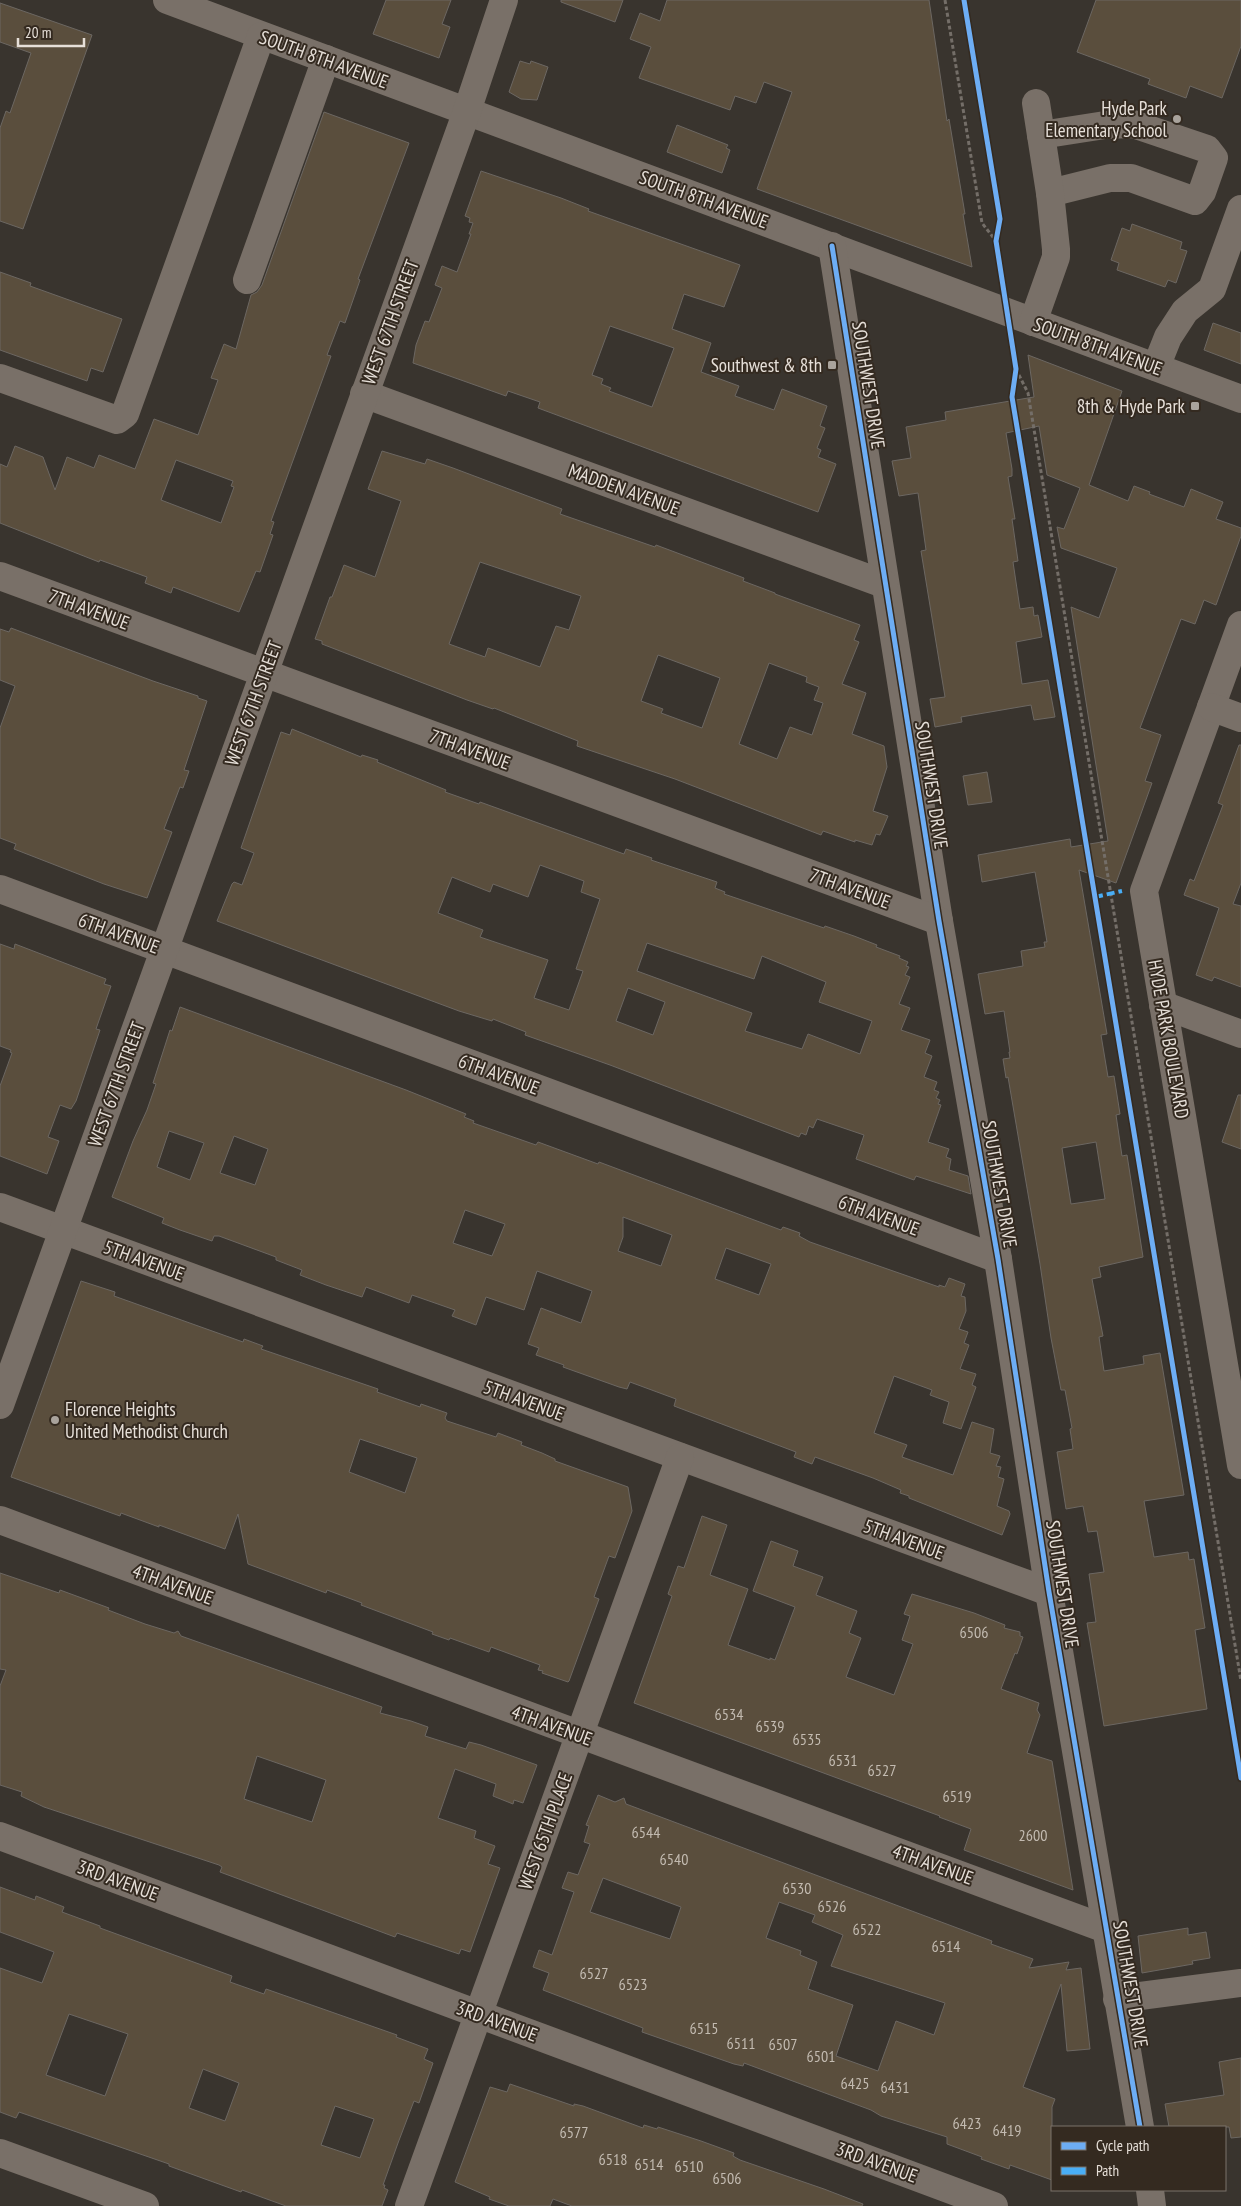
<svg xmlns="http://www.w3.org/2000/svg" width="1241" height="2206" viewBox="0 0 1241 2206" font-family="'PT Sans Narrow',sans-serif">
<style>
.building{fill:#5a4e3d;stroke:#6c6762;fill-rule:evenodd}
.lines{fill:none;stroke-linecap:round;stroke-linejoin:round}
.path{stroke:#746e68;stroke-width:3;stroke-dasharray:4 2.5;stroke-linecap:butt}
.minor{stroke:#797068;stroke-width:28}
.quiet{stroke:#49aef6;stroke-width:4;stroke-dasharray:8 4;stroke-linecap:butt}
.cycleway-casing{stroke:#342a20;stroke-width:8}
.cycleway{stroke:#6dadf4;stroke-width:5}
.poi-dot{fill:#a9a39c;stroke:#342a20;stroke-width:2}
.labels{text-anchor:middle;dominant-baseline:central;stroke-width:4;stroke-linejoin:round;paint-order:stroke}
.number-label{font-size:16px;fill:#c3bbb1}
.street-label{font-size:19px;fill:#e6dfd8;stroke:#342a20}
.poi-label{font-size:19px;fill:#e6dfd8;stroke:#342a20;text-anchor:end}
</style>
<rect width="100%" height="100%" fill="#39342e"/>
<g class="building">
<path d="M386,0H451L442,24L450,27L439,58L373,34Z"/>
<path d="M561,0H623L615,22L561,2Z"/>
<path d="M667,0H929L947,121L949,119L965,214H963L972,267L757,189L792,92L764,82L756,103L735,96L730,110L639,78L651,47L630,39L640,13L660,21Z"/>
<path d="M1096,0H1241V46L1222,98L1190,86L1186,98L1148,84L1150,79L1077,52Z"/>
<path d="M0,3L92,35L23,229L0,221V128L6,111L10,113L31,53L0,42Z"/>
<path d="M520,61L530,64L531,61L548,67L537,100L521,99L509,92Z"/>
<path d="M324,112L409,143L358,279L360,280L345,323L340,321L327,355L331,356L271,521L274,522L270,534L273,535L260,572L256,571L239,612L173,587L171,593L145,583L147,577L100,560L99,562L0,523V464L7,467L15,446L43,457L55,490L67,457L94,468L99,455L135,469L154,419L198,435L218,380L211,378L224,344L236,349L251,295L257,292L262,285ZM176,460L233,481L231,486L234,487L221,523L161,500Z"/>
<path d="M677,125L728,145L726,148L730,150L722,173L667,152Z"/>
<path d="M481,171L561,198L589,209L588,211L740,265L724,307L684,294L672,329L711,343L701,372L739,386L735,396L774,410L782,389L827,406L820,426L825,428L817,448L821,450L818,457L836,464L818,512L538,408L540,402L508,391L506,396L413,363L416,345L425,321L429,322L442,288L435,285L442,266L457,272L471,234H469L473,223L469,222L470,218L465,216ZM610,326L674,348L652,407L609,391L611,388L601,384L603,379L592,375Z"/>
<path d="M1132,224L1182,242L1180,249L1187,251L1176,283L1168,280L1165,287L1117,270L1119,263L1111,260L1122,228L1130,231Z"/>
<path d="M0,272L31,283L30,286L122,319L103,372L91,368L87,381L0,350Z"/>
<path d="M1213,323L1241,333V364L1204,350Z"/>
<path d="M1028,355L1122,391L1089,485L1128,501L1134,486L1150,492L1149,494L1184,507L1191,489L1223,502L1216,519L1241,528V536L1216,605L1204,600L1195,624L1181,619L1140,728L1161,735L1145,781L1152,783L1116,883L1079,870L1107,1034L1101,1035L1108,1077L1114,1076L1120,1114L1116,1115L1122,1156L1127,1155L1143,1257L1099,1267L1101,1277L1092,1279L1103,1336L1099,1337L1104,1371L1144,1364L1143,1356L1160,1353L1184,1495L1144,1501L1154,1557L1188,1552L1189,1560L1194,1559L1205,1628L1195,1630L1207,1709L1104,1726L1087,1623L1096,1622L1089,1574L1104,1572L1097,1531L1088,1532L1083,1506L1066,1509L1057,1452L1073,1449L1070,1429L1072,1428L1065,1390H1061L1051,1338L1040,1264L1008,1077L1006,1078L1003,1059L1010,1058L1009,1052H1010L1004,1011L985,1014L978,974L1023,966L1021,951L1045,947L1044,942H1047L1035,872L982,882L978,855L1070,839L1071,847L1108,841L1071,607L1099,618L1117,568L1061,548L1057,527L1064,529L1080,488L1047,475L1039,426L1006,433L1012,469V476L1008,477L1015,519H1012L1018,561L1013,562L1020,609L1033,607L1034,616L1038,615L1042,637L1016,642L1022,684L1048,680L1055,717L1034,720L1031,705L961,717L962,722L935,727L930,699L945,697L921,551L926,550L918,493L899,496L892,461L911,458L906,427L946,420L945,412L1034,397ZM1096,1142L1105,1199L1071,1204L1062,1148Z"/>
<path d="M382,451L425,464L427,459L453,468L562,509L560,514L655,547L656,545L744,578L743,581L775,593V594L860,625L854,640L859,642L842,684L866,693L852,734L884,746L887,767L873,811L888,816L880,835L876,834L872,845L855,840V842L823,831L821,835L675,779L577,746L578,741L494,708L493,709L467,700L322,644V641L315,639L330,597H332L344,565L375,577L401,501L368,489ZM480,562L581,596L569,630L556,626L540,667L488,648L485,657L449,644ZM658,655L720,678L702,728L661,713L663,709L641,701ZM769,663L807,677L806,682L819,687L814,700L823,703L812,735L790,727L777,759L739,744Z"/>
<path d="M11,628L153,681L198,696V698L207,701L184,770L189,771L183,788L180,787L164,829L172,832L147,898L104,884L14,849L16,844L0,838V728L15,686L0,680V629L9,632Z"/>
<path d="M292,729L361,757L362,755L378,760L377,762L446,790L445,792L479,804L480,802L624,854L626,849L652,858L651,860L717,882L715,888L725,892L724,894L824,928L825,926L854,936L877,945L876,947L900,956L899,958L908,962L906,966L909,967L905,975L910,977L899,1004L910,1008L901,1030L930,1040L925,1053L932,1056L924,1077L937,1082L934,1090L939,1092L936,1098L940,1100L938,1104L941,1105L928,1142L949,1149L946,1157L951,1159L949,1170L968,1176L971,1194L916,1176L914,1180L856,1159L864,1135L817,1119L813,1128L809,1126L806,1135L801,1133L799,1137L610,1065L525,1035L526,1032L493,1019L492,1021L459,1011L217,921L232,884L234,882L242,885L254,853L241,848L281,732L290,735ZM540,865L584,881L581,892L600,899L576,969L583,971L569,1010L534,998L548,960L480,937L483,930L438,913L452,877L490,892L493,884L528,897ZM647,943L754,979L762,956L826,982L819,1002L872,1021L860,1054L808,1034L802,1049L745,1031L752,1013L637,971ZM628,988L665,1002L653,1035L616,1021Z"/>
<path d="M1239,745H1241V883L1233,904L1241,906V987L1214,977L1212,981L1196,975L1219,908L1184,895L1190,879L1194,881L1223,805L1218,803Z"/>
<path d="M987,772L992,802L968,805L963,776Z"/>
<path d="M0,944L14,949L15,944L106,979L104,984L111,986L96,1029L100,1030L76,1101L71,1109L60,1105L48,1137L59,1141L47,1174L0,1156V1086L12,1053L10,1052L11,1050L0,1046Z"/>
<path d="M180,1007L406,1090L466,1114L464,1117L474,1121L473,1123L536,1145L538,1142L598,1164L599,1162L781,1230L783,1227L800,1233L799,1236L810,1242L939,1287V1285L945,1287L949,1278L965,1284L961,1296L965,1297L966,1311L959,1329L968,1332L964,1343L969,1345L960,1369L976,1374L972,1385L976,1387L961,1429L943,1423L949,1402L930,1395L932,1390L894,1376L874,1433L907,1445L902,1457L953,1475L972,1422L994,1429L990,1453L1000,1456L996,1466L1001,1467L998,1477L1004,1479L997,1506L1009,1511L1010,1514L1002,1535L909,1498V1496L900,1493L901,1490L873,1478L815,1457L812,1464L794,1457L796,1452L674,1406L676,1399L630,1382L627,1389L619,1387L563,1367L564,1365L536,1355L539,1348L528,1344L541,1308L581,1323L592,1291L537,1271L524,1310L486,1297L476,1325L452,1316L455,1310L412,1295L409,1303L366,1287L362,1297L326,1285L300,1275L302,1270L276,1260V1257L219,1236H214L212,1241L180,1230L162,1223L164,1218L112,1197L133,1141L147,1110L156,1084L153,1083L170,1030L172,1031ZM169,1131L204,1143L190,1180L157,1167ZM234,1136L268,1149L255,1185L220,1173ZM465,1210L505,1224L492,1256L453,1243ZM623,1217L672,1235L661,1266L618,1251L623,1237ZM726,1248L771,1264L759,1295L715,1279Z"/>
<path d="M1238,1095H1241V1149L1222,1142Z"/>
<path d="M81,1281L115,1292L114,1296L243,1342L244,1339L263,1346L261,1349L378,1389L377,1392L420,1407L421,1404L447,1413L445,1418L447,1421L496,1437L498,1433L522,1442L521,1445L542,1453L555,1459V1461L628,1487L632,1511L615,1558L609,1556L594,1597L599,1599L569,1681L568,1682L542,1673L543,1671L538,1670L540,1665L491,1647L489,1652L450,1638L449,1640L432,1634L433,1632L361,1605L362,1603L327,1590L326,1593L248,1564L238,1514L225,1549L159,1525V1527L121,1513L120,1516L11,1477ZM360,1439L417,1458L405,1493L349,1472Z"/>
<path d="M702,1516L727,1525L710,1575L748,1589L728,1645L770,1660V1658L775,1660L795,1607L753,1591L771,1541L798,1551L793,1566L823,1577L816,1595L857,1611L849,1633L861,1638L846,1677L894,1695L913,1644L902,1640L910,1616L904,1614L912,1594L974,1613L1005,1625L1004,1628L1020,1632V1636L1023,1637L1017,1654L1015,1653L1001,1689L1039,1703L1037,1710L1040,1715L1027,1753L1052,1761L1073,1890L964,1850L971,1829L939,1817L940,1816L634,1703L672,1596L668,1594L678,1566L684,1568Z"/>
<path d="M0,1573L59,1593L60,1590L109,1608L108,1610L145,1624L174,1633L178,1631L181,1636L382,1707L380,1713L411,1721L428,1727L425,1736L466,1749L469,1742L481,1745L537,1765L523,1803L514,1800L513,1804L493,1796L496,1784L455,1769L438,1818L476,1831L474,1838L495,1846L488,1864L500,1868L470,1952L461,1949L459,1954L397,1933L395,1937L220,1872L222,1867L219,1865L44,1807L21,1796L22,1792L0,1785V1686L6,1670L0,1669ZM257,1756L326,1780L312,1822L244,1799Z"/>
<path d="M598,1795L615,1802L624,1798L626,1804L992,1941L991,1944L1033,1959L1029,1968L1069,1962L1066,1970L1081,1968L1090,2049L1067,2051L1061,1984L1023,2087L1055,2099L1052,2107V2180L1010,2165L1009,2169L981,2159L982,2157L947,2144V2137L881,2116L871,2110L744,2063L743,2066L734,2064L642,2032L643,2028L543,1990L549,1973L533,1967L539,1950L552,1955L574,1892L562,1888L568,1872L578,1875L590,1844L584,1842L589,1826L586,1825ZM603,1878L681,1907L670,1939L590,1912ZM779,1902L815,1915L812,1922L843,1935L831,1966L945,2003L934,2035L896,2021L878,2071L836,2056L853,2005L808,1989L817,1962L800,1955L801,1951L766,1938Z"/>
<path d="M0,1887L35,1900L36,1896L64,1907L62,1912L100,1926V1928L232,1976L230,1982L264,1994L266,1989L397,2035L396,2037L428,2049L424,2059L433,2063L419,2103L414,2101L398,2143L383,2185H385L384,2188L388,2190L382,2206H286L242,2190L241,2192L169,2166V2164L19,2112L16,2118L0,2112V1968L42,1983L54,1952L0,1932ZM69,2014L128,2034L105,2096L46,2075ZM203,2069L239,2083L225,2121L189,2108ZM335,2106L374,2119L360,2158L321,2145Z"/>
<path d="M1188,1928V1935L1206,1932L1210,1958L1192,1961L1193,1964L1142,1973L1138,1936Z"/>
<path d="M1241,2058V2137L1231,2138L1229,2127H1169L1165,2104L1224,2095L1219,2062Z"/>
<path d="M510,2084L574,2106V2104L583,2106L643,2128L644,2125L657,2129L658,2127L701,2141L734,2153L733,2156L740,2160L824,2189L863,2204L862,2206H572L553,2199L550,2206H509L489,2199L490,2197L455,2182L490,2087L507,2092Z"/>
</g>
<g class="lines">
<g class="path">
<path d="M945,0L982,223L996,241"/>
<path d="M1016,369L1028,393L1241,1681"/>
</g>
<g class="minor">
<path d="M167,0L1241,399"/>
<path d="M1041,135L1105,125L1133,124L1207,149L1214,158L1202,192L1195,201L1131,178H1110L1050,193"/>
<path d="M832,246L939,921L998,1259L1049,1592L1140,2127"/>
<path d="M247,280L326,59"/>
<path d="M1033,322L1056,257V249L1050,193L1036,103"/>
<path d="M1156,367L1168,337L1185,311L1212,289L1241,209"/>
<path d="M0,378L117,420L125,414L261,36"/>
<path d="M364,394L884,584"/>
<path d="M0,576L939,921"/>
<path d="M1241,625L1144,891L1241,1465"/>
<path d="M1211,707L1241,718"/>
<path d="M0,889L998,1259"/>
<path d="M1163,1005L1241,1034"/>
<path d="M0,1207L1049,1592"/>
<path d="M0,1405L467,111L504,0"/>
<path d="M0,1520L1106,1929"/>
<path d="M0,1836L994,2206"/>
<path d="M1117,1999L1241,1983"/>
<path d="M0,2153L145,2206"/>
<path d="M1150,2190L1152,2206"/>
<path d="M409,2206L680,1457"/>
</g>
<path class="quiet" d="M1095,897L1122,891"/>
<g class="cycleway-casing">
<g id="cycleway">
<path d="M964,0L1000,219L996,241L1016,369L1012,397L1241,1778"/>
<path d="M832,246L939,921L998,1259L1049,1592L1140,2127"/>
</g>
</g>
<use href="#cycleway" class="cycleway"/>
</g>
<g class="poi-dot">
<circle cx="1177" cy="119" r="5"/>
<rect x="827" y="360" width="10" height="10" rx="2.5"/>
<rect x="1190" y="401" width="10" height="10" rx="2.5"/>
<circle cx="55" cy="1420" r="5"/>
</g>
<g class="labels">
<g class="number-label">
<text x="974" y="1632">6506</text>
<text x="729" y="1714">6534</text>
<text x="770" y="1726">6539</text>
<text x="807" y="1739">6535</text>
<text x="843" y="1760">6531</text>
<text x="882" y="1770">6527</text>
<text x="957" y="1796">6519</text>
<text x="646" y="1832">6544</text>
<text x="1033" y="1835">2600</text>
<text x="674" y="1859">6540</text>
<text x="797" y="1888">6530</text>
<text x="832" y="1906">6526</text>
<text x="867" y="1929">6522</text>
<text x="946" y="1946">6514</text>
<text x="594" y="1973">6527</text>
<text x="633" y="1984">6523</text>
<text x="704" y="2028">6515</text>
<text x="741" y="2043">6511</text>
<text x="783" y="2044">6507</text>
<text x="821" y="2056">6501</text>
<text x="855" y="2083">6425</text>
<text x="895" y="2087">6431</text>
<text x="967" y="2123">6423</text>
<text x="1007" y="2130">6419</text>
<text x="574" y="2132">6577</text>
<text x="613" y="2159">6518</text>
<text x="649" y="2164">6514</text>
<text x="689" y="2166">6510</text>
<text x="727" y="2178">6506</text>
</g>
<g class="street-label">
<text transform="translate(324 59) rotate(20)">SOUTH 8TH AVENUE</text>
<text transform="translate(704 199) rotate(20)">SOUTH 8TH AVENUE</text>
<text transform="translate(390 322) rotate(-70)">WEST 67TH STREET</text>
<text transform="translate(1098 346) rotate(20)">SOUTH 8TH AVENUE</text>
<text transform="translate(869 385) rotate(81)">SOUTHWEST DRIVE</text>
<text transform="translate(624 489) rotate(20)">MADDEN AVENUE</text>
<text transform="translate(89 609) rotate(20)">7TH AVENUE</text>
<text transform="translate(253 703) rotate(-70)">WEST 67TH STREET</text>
<text transform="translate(470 749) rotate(20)">7TH AVENUE</text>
<text transform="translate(932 785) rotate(81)">SOUTHWEST DRIVE</text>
<text transform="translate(850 888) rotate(20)">7TH AVENUE</text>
<text transform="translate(119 933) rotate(20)">6TH AVENUE</text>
<text transform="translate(1169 1039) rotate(80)">HYDE PARK BOULEVARD</text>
<text transform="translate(499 1074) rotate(20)">6TH AVENUE</text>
<text transform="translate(116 1084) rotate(-70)">WEST 67TH STREET</text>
<text transform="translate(1000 1184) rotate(80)">SOUTHWEST DRIVE</text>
<text transform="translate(879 1215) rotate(20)">6TH AVENUE</text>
<text transform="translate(144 1260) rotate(20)">5TH AVENUE</text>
<text transform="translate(524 1400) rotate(20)">5TH AVENUE</text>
<text transform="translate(904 1539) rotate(20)">5TH AVENUE</text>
<text transform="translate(173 1584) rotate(20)">4TH AVENUE</text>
<text transform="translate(1063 1584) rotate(81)">SOUTHWEST DRIVE</text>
<text transform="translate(552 1725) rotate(20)">4TH AVENUE</text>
<text transform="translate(545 1831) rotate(-70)">WEST 65TH PLACE</text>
<text transform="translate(933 1864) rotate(20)">4TH AVENUE</text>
<text transform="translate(118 1880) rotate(20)">3RD AVENUE</text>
<text transform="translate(1131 1984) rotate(80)">SOUTHWEST DRIVE</text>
<text transform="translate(497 2021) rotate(20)">3RD AVENUE</text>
<text transform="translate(877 2162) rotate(20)">3RD AVENUE</text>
</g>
<g class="poi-label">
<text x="1167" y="108">Hyde Park<tspan x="1167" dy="22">Elementary School</tspan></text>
<text x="822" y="365">Southwest &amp; 8th</text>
<text x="1185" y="406">8th &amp; Hyde Park</text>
<text x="65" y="1409" text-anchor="start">Florence Heights<tspan x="65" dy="22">United Methodist Church</tspan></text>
</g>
</g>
<rect x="1051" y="2126" width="175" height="65" fill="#342a20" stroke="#7b726a"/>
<rect x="1061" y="2142" width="25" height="8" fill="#6dadf4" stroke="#7b726a"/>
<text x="1096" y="2151" font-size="15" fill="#e6dfd8">Cycle path</text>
<rect x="1061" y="2167" width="25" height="8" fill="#49aef6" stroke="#7b726a"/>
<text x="1096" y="2176" font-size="15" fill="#e6dfd8">Path</text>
<path d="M18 38v8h66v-8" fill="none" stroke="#e6dfd8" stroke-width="2.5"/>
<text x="25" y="38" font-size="15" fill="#e6dfd8" stroke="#342a20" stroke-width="4" paint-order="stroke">20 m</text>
</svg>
